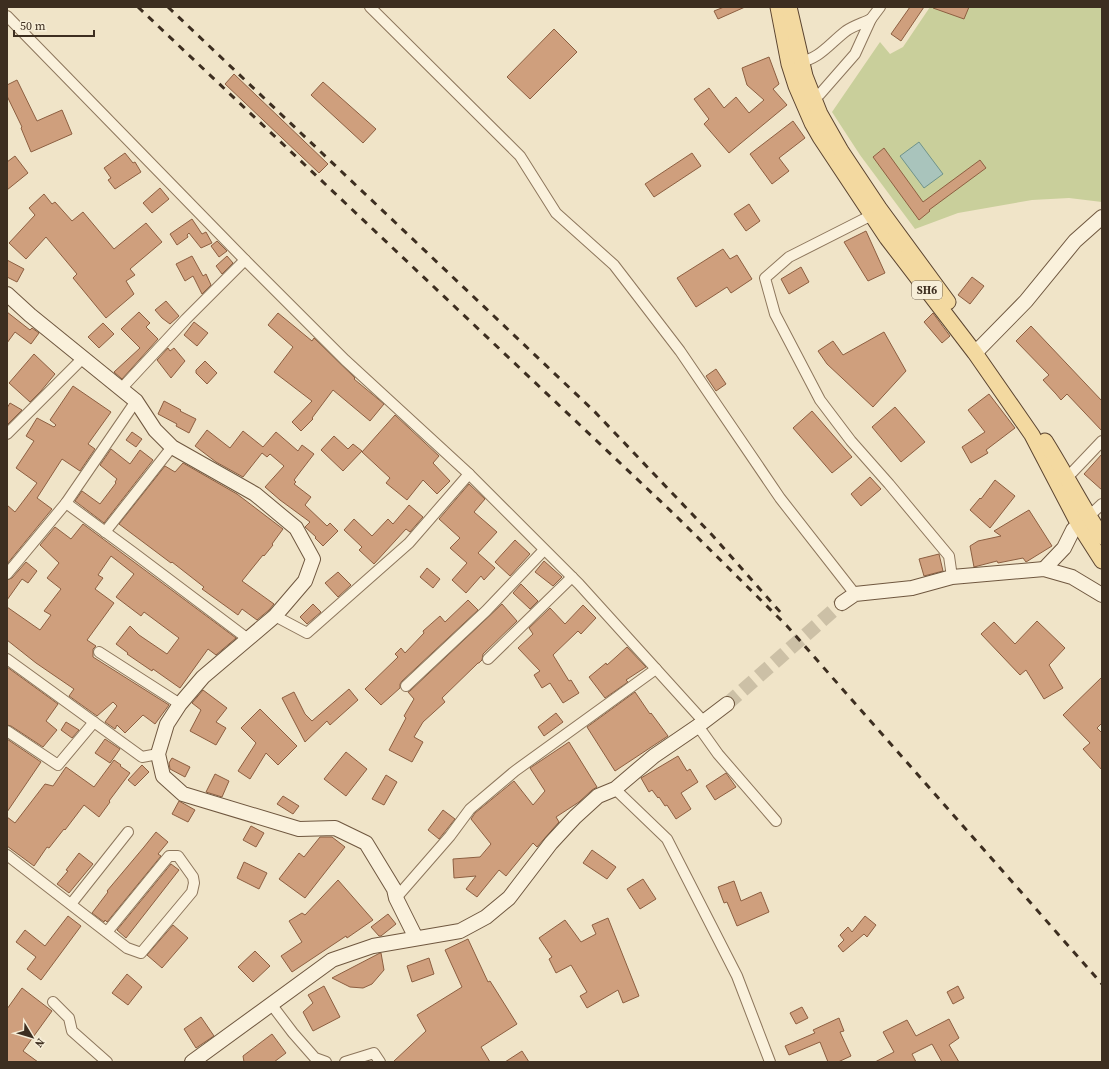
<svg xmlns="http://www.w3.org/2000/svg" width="1109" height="1069" viewBox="0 0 1109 1069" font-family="'Source Serif 4',serif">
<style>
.green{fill:#c9cf9b}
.water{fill:#a9c4bc;stroke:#6f938a}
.building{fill:#cf9f7d;stroke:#8d5f41}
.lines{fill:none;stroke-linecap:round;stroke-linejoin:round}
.secondary-tunnel{stroke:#ccc0a6;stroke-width:14;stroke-dasharray:14 7;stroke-linecap:butt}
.street-casing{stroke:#8d765c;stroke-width:12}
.secondary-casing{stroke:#6f573f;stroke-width:16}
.primary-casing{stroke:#5b4430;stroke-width:17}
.street{stroke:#faf1dc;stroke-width:10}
.secondary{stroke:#faf1dc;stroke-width:14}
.primary{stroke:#f3d9a0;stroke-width:15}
.rail{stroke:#3d2e20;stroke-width:3;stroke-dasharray:7 7;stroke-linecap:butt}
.labels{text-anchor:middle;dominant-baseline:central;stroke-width:3;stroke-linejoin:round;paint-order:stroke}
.shield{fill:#f7eed8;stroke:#756857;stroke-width:1}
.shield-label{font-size:11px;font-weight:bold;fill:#3d2e20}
</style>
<rect width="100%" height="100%" fill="#f0e4c8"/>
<path class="green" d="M930,7H1102V202L1069,198L1032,200L958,213L915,229L860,155L832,112L880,42L890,54L903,47Z"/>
<path class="water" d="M919,142L943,174L924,188L900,156Z"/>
<g class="building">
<path d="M724,7H745L718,19L714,11Z"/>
<path d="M910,7H924L901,41L891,34Z"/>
<path d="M934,7H969L964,19L933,8Z"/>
<path d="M554,29L577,52L530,99L507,77Z"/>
<path d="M769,57L779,84L773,89L787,105L729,153L704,124L709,119L694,99L709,88L724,108L736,97L749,113L764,100L747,85L742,68Z"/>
<path d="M234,74L328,164L319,173L225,84Z"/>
<path d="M17,80L37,121L62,110L72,134L31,152L21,128L22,127L7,96V85Z"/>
<path d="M323,82L376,129L363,143L311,95Z"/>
<path d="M793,121L805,138L779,158L789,171L772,184L750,154Z"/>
<path d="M884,148L923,202L980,160L986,168L929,210L930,211L919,220L873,157Z"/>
<path d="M125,153L133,163L135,162L141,172L115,189L108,180L111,178L104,168Z"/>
<path d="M692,153L701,166L654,197L645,184Z"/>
<path d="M15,156L28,173L7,190V162Z"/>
<path d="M160,188L169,199L152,213L143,203Z"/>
<path d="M44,194L52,204L55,202L72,221L83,212L114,249L146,223L162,242L130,269L135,275L126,281L134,294L106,318L73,278L77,274L46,237L26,259L9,243L35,215L29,208Z"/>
<path d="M749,204L760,221L746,231L734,214Z"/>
<path d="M192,219L202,234L206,232L212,243L201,248L189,233L187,235L188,237L177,245L170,234Z"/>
<path d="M866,231L885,273L868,281L844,242Z"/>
<path d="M217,241L227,251L219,257L211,246Z"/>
<path d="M723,249L730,259L737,255L752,279L731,293L727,287L696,307L677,278Z"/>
<path d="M192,256L203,276L206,274L211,285L202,294L193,276L185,281L176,264Z"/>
<path d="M227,256L233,263L222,274L216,266Z"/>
<path d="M7,260L24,269L17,282L7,277Z"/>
<path d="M801,267L809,282L789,294L781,279Z"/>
<path d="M972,277L984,286L970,304L958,295Z"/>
<path d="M166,301L179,316L170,324L162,318L155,310Z"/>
<path d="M7,312L30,330L32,328L39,333L31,344L15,332L7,343Z"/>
<path d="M139,312L150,323L146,327L158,339L122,379L114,372L140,348L121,329Z"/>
<path d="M278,313L312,341L314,338L355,378L354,379L384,404L370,421L333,390L312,418L313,419L301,431L292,422L312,401L274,372L293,347L268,325Z"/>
<path d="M933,313L950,336L942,343L924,322Z"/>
<path d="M194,322L208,333L197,346L184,335Z"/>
<path d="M103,323L114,334L99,348L88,337Z"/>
<path d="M1031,326L1102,401V431L1067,394L1061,400L1056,394L1043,380L1049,375L1016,341Z"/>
<path d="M884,332L906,371L873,407L827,364L818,351L833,341L843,355Z"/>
<path d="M168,348L170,351L174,348L185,361L171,378L157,360Z"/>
<path d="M34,354L55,374L41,391L30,402L9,383Z"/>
<path d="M205,361L217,373L207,384L196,373V370Z"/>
<path d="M716,369L726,384L716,391L706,376Z"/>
<path d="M73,386L111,412L88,444L95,449L80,471L62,459L37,498L52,509L7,564V505L15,512L37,483L16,468L34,441L26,436L37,418L54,427L56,425L50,420Z"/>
<path d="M989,394L1015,428L986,450L988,453L971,463L962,447L985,432L968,410Z"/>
<path d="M164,401L181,410L180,411L196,419L189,433L176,426L177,424L158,414Z"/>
<path d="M10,403L22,410L7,425V408Z"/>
<path d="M895,407L925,442L901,462L872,427Z"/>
<path d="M812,411L852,457L832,473L793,428Z"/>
<path d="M395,415L439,456L433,463L450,481L437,494L423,480L407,500L386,483L390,478L362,452Z"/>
<path d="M207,430L230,448L243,431L263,447L276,432L298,451L302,445L314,454L294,480L296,482L294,484L311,497L305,505L327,526L330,523L338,531L323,546L315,538L316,537L305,527L310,522L280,500L265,487L284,466L270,454L267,457L262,453L243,477L216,462L195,446Z"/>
<path d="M132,432L142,439L136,447L126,440Z"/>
<path d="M334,436L348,449L353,444L362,451L343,471L321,450Z"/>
<path d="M111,449L130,464L140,450L153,460L104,523L75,501L82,491L100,504L116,483L115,482L117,479L100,465Z"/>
<path d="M1102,454V490L1084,474Z"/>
<path d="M183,463L237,494L283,529L272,544L273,545L264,556L263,555L242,581L274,604L269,610L257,620L242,609L238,615L202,589L204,587L172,562L171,563L119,524L165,466L175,472Z"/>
<path d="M870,477L881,489L861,506L851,494Z"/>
<path d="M995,480L1015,496L990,528L970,510L980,498L981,499Z"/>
<path d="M469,484L485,499L474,512L497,532L478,553L495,568L484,580L481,576L466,593L452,580L467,563L450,548L460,538L439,519Z"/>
<path d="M409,505L423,517L410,532L406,529L374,564L359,550L362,547L344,530L354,519L372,536L388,519L393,524Z"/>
<path d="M1029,510L1052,546L1026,562L1023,558L998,563L997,561L974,567L970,546L978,541L1001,536L994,531Z"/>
<path d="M83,524L236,638L216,655L208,649L180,688L153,669L152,671L127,654L128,653L116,644L130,626L139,635L167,654L179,638L144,612L141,616L116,597L134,574L111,556L98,575L103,578L95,589L114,603L87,640L96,646L93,649V657L169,705L155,724L143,715L125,733L117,725L115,729L105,722L117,706L113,702L97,716L69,696L74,689L36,663L7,640V607L40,630L51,615L44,611L61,589L47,578L59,563L40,545L55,527L71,539Z"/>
<path d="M515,540L530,554L510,576L495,562Z"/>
<path d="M939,554L943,571L924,576L919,559Z"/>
<path d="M544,561L562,577L553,586L535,572Z"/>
<path d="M26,562L37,571L28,583L22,579L7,600V580L12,578Z"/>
<path d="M427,568L440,579L433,588L420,577Z"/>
<path d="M338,572L351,585L338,597L325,583Z"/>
<path d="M521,584L538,601L530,609L513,593Z"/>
<path d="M468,600L478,610L402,681L400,684V688L381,705L365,689L398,657L395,654L401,648L405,653L424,633L423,631L440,616L445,622Z"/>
<path d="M313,604L321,612L307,624L300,617Z"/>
<path d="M502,604L517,621L483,654L482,660L479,663H478L442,698L445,702L423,722L414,737L423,742L412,762L389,750L406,718L404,716L414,699L408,692L410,691Z"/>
<path d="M583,605L596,618L581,634L578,631L553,655L569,681L571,680L579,693L563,703L550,683L542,688L534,675L540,671L518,648L533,634L529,628L550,608L565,624Z"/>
<path d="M1037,621L1065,648L1049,665L1063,688L1044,699L1026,670L1020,675L981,634L994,622L1015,644Z"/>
<path d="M627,647L646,667L626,680L628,682L605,698L589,677L606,663L607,665Z"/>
<path d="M7,667L58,704L46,721L57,730L43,747L11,726L7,725Z"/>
<path d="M1102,677V723L1097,728L1102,733V770L1083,749L1090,743L1063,715Z"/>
<path d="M349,689L358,700L330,725L327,721L305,742L282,698L294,692L305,714L312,721Z"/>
<path d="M203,690L227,708L216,722L226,728L216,745L190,731L201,710L192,703Z"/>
<path d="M635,692L650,714L651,713L668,736L615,771L587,727Z"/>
<path d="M260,709L297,746L278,765L266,753L250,779L238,771L256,743L241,728Z"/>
<path d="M556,713L563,722L544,736L538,727Z"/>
<path d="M66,722L79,730L72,738L61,730Z"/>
<path d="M7,739L41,762L7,812Z"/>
<path d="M105,739L120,749L110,763L95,753Z"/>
<path d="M569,742L597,787L592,790L579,802L556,817L559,822L537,847L533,843L506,876L499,870L477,897L466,889L476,876L454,878L453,859L480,857L491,844L471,819L475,813L514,781L533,805L545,791L530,768Z"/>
<path d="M346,752L367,769L346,796L324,779Z"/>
<path d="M678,756L687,771L690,769L698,782L681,793L691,809L676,819L667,805L665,806L659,797L658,798L652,790L649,792L641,778Z"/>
<path d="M172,758L190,767L185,777L170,769L169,763Z"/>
<path d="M114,760L121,765L120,766L130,773L109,801L110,802L99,817L84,805L65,830L64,829L49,848L47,847L34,866L7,846V817L15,823L45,784L53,786L66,767L94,787Z"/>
<path d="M142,765L149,772L135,786L128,780Z"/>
<path d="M726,773L736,787L715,800L706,786Z"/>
<path d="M215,774L229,781L222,797L206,792Z"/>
<path d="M386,775L397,782L384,805L372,799Z"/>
<path d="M283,796L299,806L293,814L277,804Z"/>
<path d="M179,801L195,810L188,822L172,814Z"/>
<path d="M443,810L455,819L439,839L428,830Z"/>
<path d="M251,826L264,833L256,847L243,840Z"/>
<path d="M156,832L168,842L158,854L161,856L107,922L105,920L104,922L92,913L108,892L107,891L144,847Z"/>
<path d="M320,837H332L345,847L305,898L279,879L299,853L304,857Z"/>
<path d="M592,850L616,867L607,879L583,863Z"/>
<path d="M79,853L93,864L69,893L57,884L68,871L66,870Z"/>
<path d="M244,862L267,873L259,889L237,878Z"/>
<path d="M171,864L179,870L126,938L117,930Z"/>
<path d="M643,879L656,899L640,909L627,889Z"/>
<path d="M338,880L373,920L347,938L346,936L292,972L281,956L302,942L289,921L302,913L305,915Z"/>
<path d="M734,881L741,901L761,892L769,912L737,926L727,902L724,903L718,887Z"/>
<path d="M388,914L396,924L381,936H379L371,927Z"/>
<path d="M68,916L81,926L41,980L27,969L36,957L16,942L25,930L45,946Z"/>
<path d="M865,916L876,925L867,937L864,934L843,952L838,946L844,940L840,935L848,927L852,932Z"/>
<path d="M608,918L639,996L623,1003L618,990L587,1008L580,996L587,992L571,965L556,973L549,959L552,957L539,938L565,920L581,942L596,934L592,925Z"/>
<path d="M173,925L188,938L162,968L147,955Z"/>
<path d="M468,939L488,982L490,981L517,1024L481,1047L490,1062H393L426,1031L417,1015L462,987L445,950Z"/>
<path d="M255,951L270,966L253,982L238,967Z"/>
<path d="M380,953H381L384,970L372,984L363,988L350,987L332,978Z"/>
<path d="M429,958L434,974L412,982L407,966Z"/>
<path d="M127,974L142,987L128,1005L112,993Z"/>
<path d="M324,986L340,1017L313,1031L303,1012L313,1003L308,995Z"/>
<path d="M958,986L964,998L953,1004L947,992Z"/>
<path d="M22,988L52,1011L23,1051L38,1062H7V1009Z"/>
<path d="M802,1007L808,1018L796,1024L790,1013Z"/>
<path d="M201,1017L214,1036L196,1048L184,1029Z"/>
<path d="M839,1018L844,1031L840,1032L851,1056L838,1062H828L820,1042L789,1055L785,1046L815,1033L813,1030Z"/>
<path d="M949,1019L959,1038L949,1045L959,1062H942L932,1044L912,1054L916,1062H875L894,1052L883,1032L907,1020L916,1036Z"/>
<path d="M272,1034L286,1053L274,1062H244L243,1056Z"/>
<path d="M522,1051L529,1062H505Z"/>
</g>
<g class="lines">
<path class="secondary-tunnel" d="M727,704L842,603"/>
<g class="street-casing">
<g id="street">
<path d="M370,7L520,156L556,213L614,265L680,351L780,498L855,594"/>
<path d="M7,16L245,260L345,360L469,474L579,584L704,722"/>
<path d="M871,19L880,7"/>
<path d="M797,63C820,59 829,44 846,31C853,26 863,23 871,19L855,54L820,94L810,102"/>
<path d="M872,215L789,257L765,278L775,314L820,400L851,441L889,484L949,556L952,577"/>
<path d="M121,389L186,319L245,260"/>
<path d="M7,434L83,358"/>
<path d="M1063,482L1102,441"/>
<path d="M66,503L134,553L248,639"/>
<path d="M1089,516L1102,504"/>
<path d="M105,532L172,447"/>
<path d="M7,574L66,503L136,401"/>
<path d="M275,616L307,633L409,543L469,474"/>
<path d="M99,652L180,704"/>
<path d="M7,659L142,757L158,754"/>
<path d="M488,659L572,577"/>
<path d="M406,686L486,611L544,550"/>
<path d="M698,726L718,754L776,821"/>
<path d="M7,731L58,765L94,722"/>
<path d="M615,789L667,839L737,976L770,1062"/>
<path d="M7,855L127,948L141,953L192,892L194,883L193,877L178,856H169L107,932"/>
<path d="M396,898L450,836L470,809L515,771L656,669"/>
<path d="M71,904L128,832"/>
<path d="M53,1002L69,1018L72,1031L107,1062"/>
<path d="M271,1004L293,1033L315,1058L326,1062"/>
<path d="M345,1062L374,1053L380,1062"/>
</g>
</g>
<g class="secondary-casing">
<g id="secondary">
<path d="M7,294L30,315L136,401L155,430L172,447L255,494L296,528L313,559L305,581L275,616L203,677L180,704L167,724L158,754L163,776L183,794L299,829L335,828L366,843L394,889L396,898L416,938"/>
<path d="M975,353L1026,301L1075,241L1102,217"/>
<path d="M1044,569L1064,548L1073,530L1086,518"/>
<path d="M842,603L855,594L912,588L952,577L1044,569L1072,577L1102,595"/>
<path d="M192,1062L332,960L373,946L460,931L486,917L509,898L551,843L575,817L598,796L615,789L654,756L698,726L727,704"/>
</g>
</g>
<g class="primary-casing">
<g id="primary">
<path d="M778,7L789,64L796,86L812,123L820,137L887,238L975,353L1032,435L1079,525L1102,561"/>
<path d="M789,7L805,76L820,114L841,151L879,208L948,302"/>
<path d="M1045,441C1065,473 1082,506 1102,537"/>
</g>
</g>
<use href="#street" class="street"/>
<use href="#secondary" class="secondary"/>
<use href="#primary" class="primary"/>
<g class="rail">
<path d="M138,7L674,514L787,626L1102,984"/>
<path d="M168,7L594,411L713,536L782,614"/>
</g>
</g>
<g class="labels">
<rect class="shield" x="912" y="281" width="30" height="18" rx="3"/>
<g class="shield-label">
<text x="927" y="290">SH6</text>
</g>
</g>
<rect width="1109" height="1069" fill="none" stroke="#3d2e20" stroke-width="16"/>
<g transform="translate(32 1037) rotate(128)" stroke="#f7eed8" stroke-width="3" paint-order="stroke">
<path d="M0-3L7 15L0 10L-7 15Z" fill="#3d2e20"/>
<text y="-6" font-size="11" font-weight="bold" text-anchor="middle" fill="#3d2e20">N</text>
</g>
<path d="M14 30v6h80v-6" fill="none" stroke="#3d2e20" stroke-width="2"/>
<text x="20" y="30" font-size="12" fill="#3d2e20" stroke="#f7eed8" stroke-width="3" paint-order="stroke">50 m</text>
</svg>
